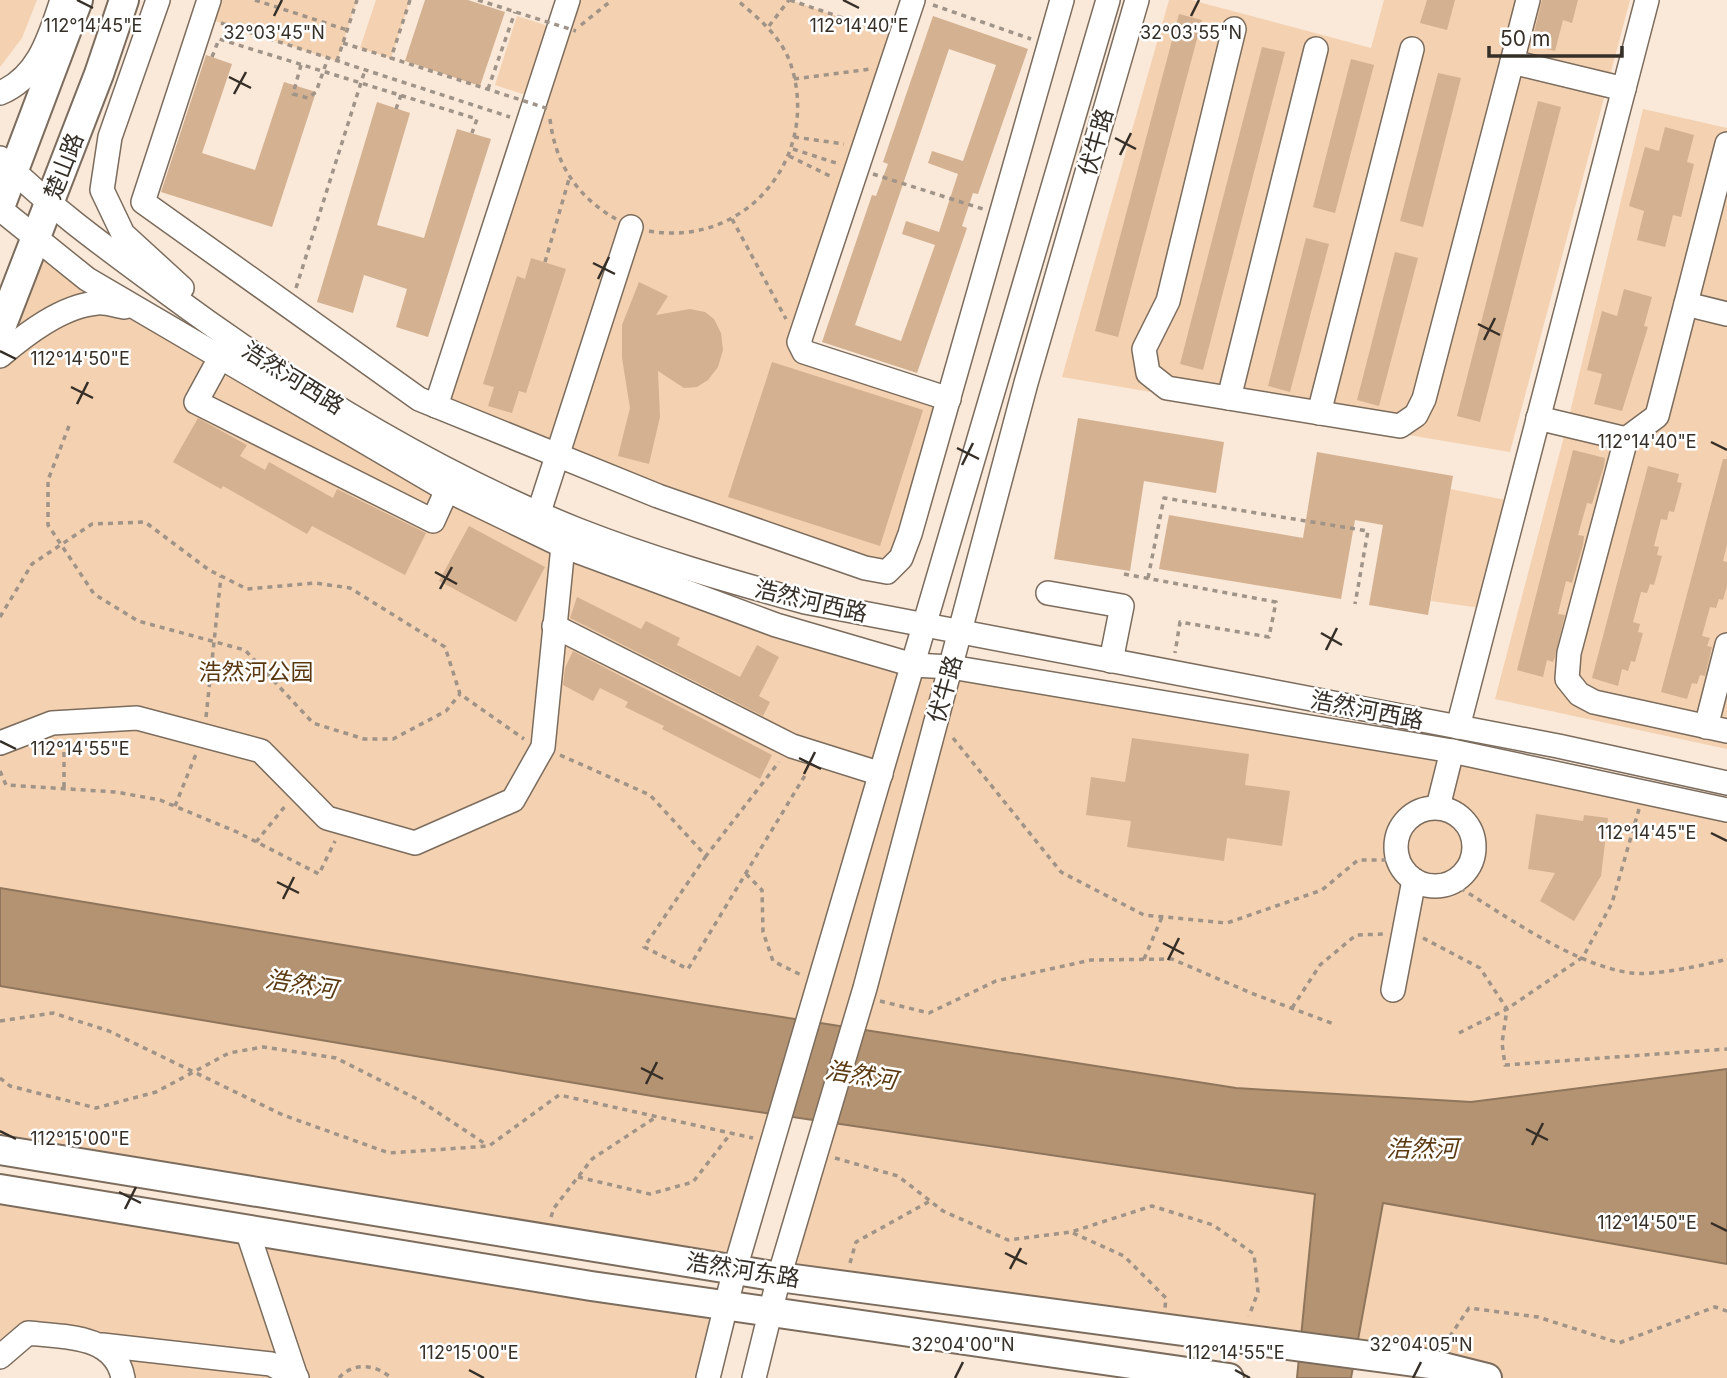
<svg xmlns="http://www.w3.org/2000/svg" width="1727" height="1378" viewBox="0 0 1727 1378" font-family="Inter,'Noto Sans SC',sans-serif">
<style>
.green{fill:#f4d1b0}
.water{fill:#b49372;stroke:#8e755c;stroke-width:2}
.building{fill:#d4b190;fill-rule:evenodd}
.lines{fill:none;stroke-linecap:round;stroke-linejoin:round}
.minor-casing{stroke:#7b6c5d;stroke-width:26}
.major-casing{stroke:#7b6c5d;stroke-width:32}
.path{stroke:#a09388;stroke-width:3.5;stroke-dasharray:5 5;stroke-linecap:butt}
.minor{stroke:#fff;stroke-width:23}
.major{stroke:#fff;stroke-width:28}
.path-bridge{stroke:#a09388;stroke-width:3.5;stroke-dasharray:5 5;stroke-linecap:butt}
.ticks{fill:none;stroke:#352f28;stroke-width:2.5}
.labels{text-anchor:middle;dominant-baseline:central;stroke-width:5;stroke-linejoin:round;paint-order:stroke}
.street-label{font-size:23px;fill:#352f28;stroke:#fff}
.park-label{font-size:23px;fill:#59370f;stroke:#fff}
.water-label{font-size:24px;font-style:italic;fill:#5b3911;stroke:#fff}
.ticks-label{font-size:18px;text-anchor:middle;fill:#352f28;stroke:#fff;stroke-width:5;stroke-linejoin:round;paint-order:stroke}
</style>
<rect width="100%" height="100%" fill="#fae8d8"/>
<g class="green">
<path d="M0,0H37L22,38L0,67Z"/>
<path d="M209,0H357L337,61L203,17Z"/>
<path d="M376,0H410L391,58L360,48Z"/>
<path d="M568,0H790L900,38L799,342L949,399L887,572L436,406L535,98L495,85L517,16L558,29Z"/>
<path d="M1169,0H1191L1371,48L1384,0H1630L1510,452L1062,377Z"/>
<path d="M1643,109L1727,128V749L1495,699L1567,425Z"/>
<path d="M36,240L87,279L709,601L951,667L1727,810V1069L1471,1102L1236,1088L699,1004L0,888V330Z"/>
<path d="M1450,489L1516,502L1488,609L1431,601Z"/>
<path d="M0,986L780,1116L735,1269L0,1150Z"/>
<path d="M826,1119L986,1147L1411,1207L1727,1264V1378H1485L779,1277Z"/>
<path d="M0,1189L727,1306L708,1378H123L102,1345L28,1333L0,1357Z"/>
</g>
<path class="water" d="M0,888L699,1004L1236,1088L1471,1102L1727,1069V1264L1383,1203L1351,1378H1297L1315,1194L664,1098L0,986Z"/>
<g class="building">
<path d="M425,0H468L505,12L480,86L405,61Z"/>
<path d="M1427,0H1455L1447,30L1420,23Z"/>
<path d="M1542,0H1578L1572,23L1563,20L1555,51L1531,45Z"/>
<path d="M1179,14L1202,20L1118,337L1095,331Z"/>
<path d="M933,16L1028,49L978,194L973,193L962,226L967,228L917,373L822,342L872,195L876,196L888,164L883,162ZM949,49L996,65L963,161L932,151L928,163L958,174L939,232L906,221L902,234L935,245L901,341L855,325Z"/>
<path d="M1262,47L1285,52L1203,370L1180,364Z"/>
<path d="M206,55L232,64L202,153L255,170L284,82L316,92L272,227L161,192Z"/>
<path d="M1351,59L1374,65L1335,213L1313,207Z"/>
<path d="M1438,73L1461,78L1423,227L1400,221Z"/>
<path d="M1538,101L1561,107L1480,422L1457,416Z"/>
<path d="M377,102L410,113L377,225L424,238L457,129L491,139L428,337L396,327L407,289L364,275L353,313L317,302Z"/>
<path d="M1665,127L1694,135L1687,162L1694,164L1681,217L1673,215L1665,247L1637,240L1644,211L1629,206L1645,147L1659,151Z"/>
<path d="M1306,238L1329,244L1290,392L1268,386Z"/>
<path d="M1395,252L1418,258L1379,406L1357,400Z"/>
<path d="M531,258L566,269L526,393L519,391L512,413L488,406L494,387L483,384L517,276L525,279Z"/>
<path d="M639,282L668,296L656,315L690,309L705,312L714,319L721,333L723,350L718,367L708,380L697,387L684,388L658,371L660,417L649,464L618,456L630,408L622,358V325Z"/>
<path d="M1624,289L1652,297L1644,326L1648,327L1622,411L1594,404L1602,374L1587,370L1602,311L1617,316Z"/>
<path d="M772,362L923,410L880,546L728,497Z"/>
<path d="M198,418L247,445L240,456L265,470L269,462L333,498L337,489L426,533L405,575L312,526L307,534L223,486L221,489L173,462Z"/>
<path d="M1078,418L1224,442L1216,493L1144,481L1130,571L1054,559Z"/>
<path d="M1573,450L1605,458L1604,466L1592,504L1587,503L1578,535L1584,536L1583,545L1572,583L1566,581L1558,614L1565,615L1555,657L1553,662L1547,660L1543,677L1517,670Z"/>
<path d="M1317,452L1453,476L1428,615L1369,605L1383,525L1355,520L1341,599L1159,569L1169,515L1303,538Z"/>
<path d="M1723,459H1727V545L1723,561L1727,562V586L1723,600L1719,599L1716,608L1710,607L1702,636L1710,638L1707,646L1712,647L1705,676L1700,675L1697,684L1692,683L1687,699L1661,692Z"/>
<path d="M1648,466L1679,474L1677,482L1682,483L1674,512L1669,511L1667,520L1661,519L1654,546L1659,547L1657,555L1662,556L1654,585L1650,584L1647,593L1641,592L1633,622L1640,624L1638,632L1643,633L1635,662L1631,661L1628,671L1622,669L1618,686L1592,678Z"/>
<path d="M469,526L545,567L516,622L439,581Z"/>
<path d="M577,597L641,629L646,621L680,638L677,645L740,677L757,645L779,657L759,696L770,702L763,716L570,618Z"/>
<path d="M573,651L772,755L760,779L662,729L664,726L625,707L628,702L600,688L593,701L563,685L565,668Z"/>
<path d="M1132,738L1249,754L1245,785L1290,791L1282,846L1227,838L1224,861L1127,847L1131,821L1086,815L1091,777L1125,782Z"/>
<path d="M1536,814L1583,821L1584,815L1608,818L1601,876L1574,921L1540,901L1555,873L1528,869Z"/>
</g>
<g class="lines">
<g class="minor-casing">
<g id="minor">
<path d="M158,0L110,137L102,190L123,234L182,288"/>
<path d="M209,0L143,202L419,399L658,496L865,568L887,572L901,558L910,534L1062,0"/>
<path d="M913,0L799,342L804,352L949,399"/>
<path d="M1234,29L1168,301L1144,349L1148,373L1167,388L1400,426L1416,415L1424,399L1512,62L1624,89"/>
<path d="M1512,62L1528,0"/>
<path d="M0,93C39,77 50,36 62,0"/>
<path d="M0,158C51,208 108,249 165,291C292,385 431,471 578,530C652,559 729,581 805,602L1558,746L1727,783"/>
<path d="M0,209L87,279L447,490L563,546L776,625L913,665L951,667L1452,751L1727,810"/>
<path d="M1686,304L1727,314"/>
<path d="M0,356C26,334 62,306 97,303C106,302 117,306 125,307"/>
<path d="M220,358L196,402L433,521L447,490"/>
<path d="M1229,398L1316,49"/>
<path d="M436,406L568,0"/>
<path d="M1319,413L1412,49"/>
<path d="M1538,418L1626,439L1569,653L1567,679L1579,694L1594,702L1727,731"/>
<path d="M1626,439L1657,416L1727,144"/>
<path d="M539,512L631,227"/>
<path d="M1048,593L1122,606L1111,661"/>
<path d="M554,626L792,746L881,774"/>
<path d="M1458,727L1647,0"/>
<path d="M1706,727L1727,645"/>
<path d="M0,743L52,723L137,718L261,751L327,818L415,843L513,800L543,747L563,546"/>
<path d="M1438,807L1452,751"/>
<circle cx="1435" cy="847" r="39"/>
<path d="M1393,990L1414,880"/>
<path d="M247,1230L296,1377"/>
<path d="M102,1345L271,1364L297,1378"/>
<path d="M0,1357L28,1333C63,1337 115,1334 123,1378"/>
<path d="M708,1378L735,1269L1108,0"/>
<path d="M754,1378L779,1277L865,988L1026,383L1137,0"/>
</g>
</g>
<g class="major-casing">
<g id="major">
<path d="M0,207L78,0"/>
<path d="M0,330L99,74L124,0"/>
<path d="M0,1150L779,1277L1431,1364L1487,1378"/>
<path d="M0,1189L591,1286L1229,1378"/>
</g>
</g>
<g class="path">
<path d="M255,0L347,30"/>
<path d="M790,0L884,32"/>
<path d="M933,5L1031,39"/>
<path d="M221,23L510,117"/>
<path d="M581,25L612,0"/>
<path d="M769,26L789,0"/>
<path d="M343,43L391,58"/>
<path d="M337,61L357,0"/>
<path d="M301,65L293,94L308,98L316,92L328,58"/>
<path d="M794,79L871,69"/>
<path d="M488,89L515,12"/>
<path d="M396,109L401,95"/>
<path d="M550,119C555,163 577,197 616,219"/>
<path d="M794,137L844,144"/>
<path d="M793,149L839,164"/>
<path d="M789,156L834,178"/>
<path d="M873,174L983,209"/>
<path d="M732,219L786,319"/>
<path d="M649,231C745,248 821,158 791,65C782,37 758,18 737,0"/>
<path d="M545,262L569,179"/>
<path d="M296,288L365,70"/>
<path d="M69,426L48,480V525L94,594L138,621L245,650L313,723L364,739H393L446,711L460,694"/>
<path d="M1124,574L1276,602L1269,637L1180,622L1175,653"/>
<path d="M1148,578L1164,498L1368,531L1355,604"/>
<path d="M0,617L32,564L92,524L145,522L209,570L247,589L315,583L350,588L445,647L460,694L524,739"/>
<path d="M206,717L221,576"/>
<path d="M953,738L1061,872L1144,915L1227,923L1322,890L1358,860H1398"/>
<path d="M64,742V789"/>
<path d="M560,755L650,795L706,856L779,762"/>
<path d="M0,771L6,785L116,792L160,800L237,832L319,874L335,841"/>
<path d="M175,806L196,754"/>
<path d="M256,842L286,805"/>
<path d="M706,856L644,947L688,969L807,772"/>
<path d="M746,874L762,890L763,932L773,961L801,975"/>
<path d="M1452,883C1502,913 1574,966 1632,973C1652,976 1707,965 1727,959"/>
<path d="M1423,938L1480,968L1507,1009L1502,1043L1505,1065L1727,1049"/>
<path d="M1144,959L1162,917"/>
<path d="M880,1001L929,1013L996,981L1091,960L1172,959L1251,993L1334,1024"/>
<path d="M1292,1008L1320,965L1356,935L1385,934"/>
<path d="M0,1021L53,1013L109,1031L283,1115L389,1153L489,1146L559,1095L753,1138"/>
<path d="M1459,1033L1507,1009L1583,957L1612,903L1639,809"/>
<path d="M0,1078L10,1086L96,1108L156,1092L229,1053L263,1047L336,1058L419,1100L487,1145"/>
<path d="M835,1158L898,1176L943,1211L1008,1240L1071,1232L1152,1206L1213,1225L1254,1254L1258,1292L1249,1316"/>
<path d="M578,1177L650,1194L693,1182L731,1133"/>
<path d="M551,1217L554,1208L592,1159L656,1117"/>
<path d="M1073,1233L1124,1256L1166,1298L1165,1308"/>
<path d="M850,1263L856,1242L930,1201"/>
<path d="M1444,1345L1469,1308L1538,1317L1619,1343L1715,1307L1727,1311"/>
<path d="M339,1378C353,1362 376,1364 391,1378"/>
</g>
<use href="#minor" class="minor"/>
<use href="#major" class="major"/>
<g class="path-bridge">
<path d="M410,0L391,58L549,109"/>
<path d="M478,0L576,31"/>
<path d="M212,57L219,39L477,119L472,133"/>
</g>
</g>
<path class="ticks" d="M77,0L93,8M843,0L859,8M274,16L282,0M1191,16L1199,0M229,77L251,88M234,94L246,72M1115,138L1136,149M1120,155L1131,133M593,263L615,274M598,279L609,257M1478,324L1500,335M1484,340L1495,318M0,351L16,359M71,387L93,398M77,404L88,382M1711,442L1727,450M957,448L979,459M962,465L973,443M435,572L457,584M440,589L452,567M1321,633L1342,645M1326,650L1337,628M0,741L16,749M799,758L821,769M804,774L815,752M1711,833L1727,841M277,882L299,893M283,899L294,877M1163,943L1184,954M1168,960L1179,938M641,1068L663,1079M646,1084L657,1062M1526,1129L1548,1140M0,1131L16,1139M1532,1145L1543,1123M119,1192L141,1203M125,1209L136,1187M1711,1223L1727,1231M1005,1253L1027,1264M1010,1269L1021,1248M469,1370L484,1378M1235,1370L1250,1378M955,1378L963,1362M1413,1378L1421,1362"/>
<g class="labels">
<g class="street-label">
<text transform="translate(1096 142) rotate(-74)">伏牛路</text>
<text transform="translate(64 166) rotate(-69)">楚山路</text>
<text transform="translate(293 378) rotate(32)">浩然河西路</text>
<text transform="translate(811 601) rotate(13)">浩然河西路</text>
<text transform="translate(945 689) rotate(-74)">伏牛路</text>
<text transform="translate(1367 710) rotate(11)">浩然河西路</text>
<text transform="translate(743 1270) rotate(9)">浩然河东路</text>
</g>
<g class="park-label">
<text x="256" y="672">浩然河公园</text>
</g>
<g class="water-label">
<text transform="translate(301 984) rotate(9)">浩然河</text>
<text transform="translate(861 1075) rotate(9)">浩然河</text>
<text x="1422" y="1148">浩然河</text>
</g>
</g>
<g class="ticks-label">
<text x="93" y="32">112°14'45"E</text>
<text x="859" y="32">112°14'40"E</text>
<text x="274" y="39">32°03'45"N</text>
<text x="1191" y="39">32°03'55"N</text>
<text x="80" y="365">112°14'50"E</text>
<text x="1647" y="448">112°14'40"E</text>
<text x="80" y="755">112°14'55"E</text>
<text x="1647" y="839">112°14'45"E</text>
<text x="80" y="1145">112°15'00"E</text>
<text x="1647" y="1229">112°14'50"E</text>
<text x="963" y="1351">32°04'00"N</text>
<text x="1421" y="1351">32°04'05"N</text>
<text x="469" y="1359">112°15'00"E</text>
<text x="1235" y="1359">112°14'55"E</text>
</g>
<path d="M1489 46v10h133v-10" fill="none" stroke="#352f28" stroke-width="3.5"/>
<text x="1500" y="46" font-size="21" fill="#352f28" stroke="#ffffff" stroke-width="5" paint-order="stroke">50 m</text>
</svg>
